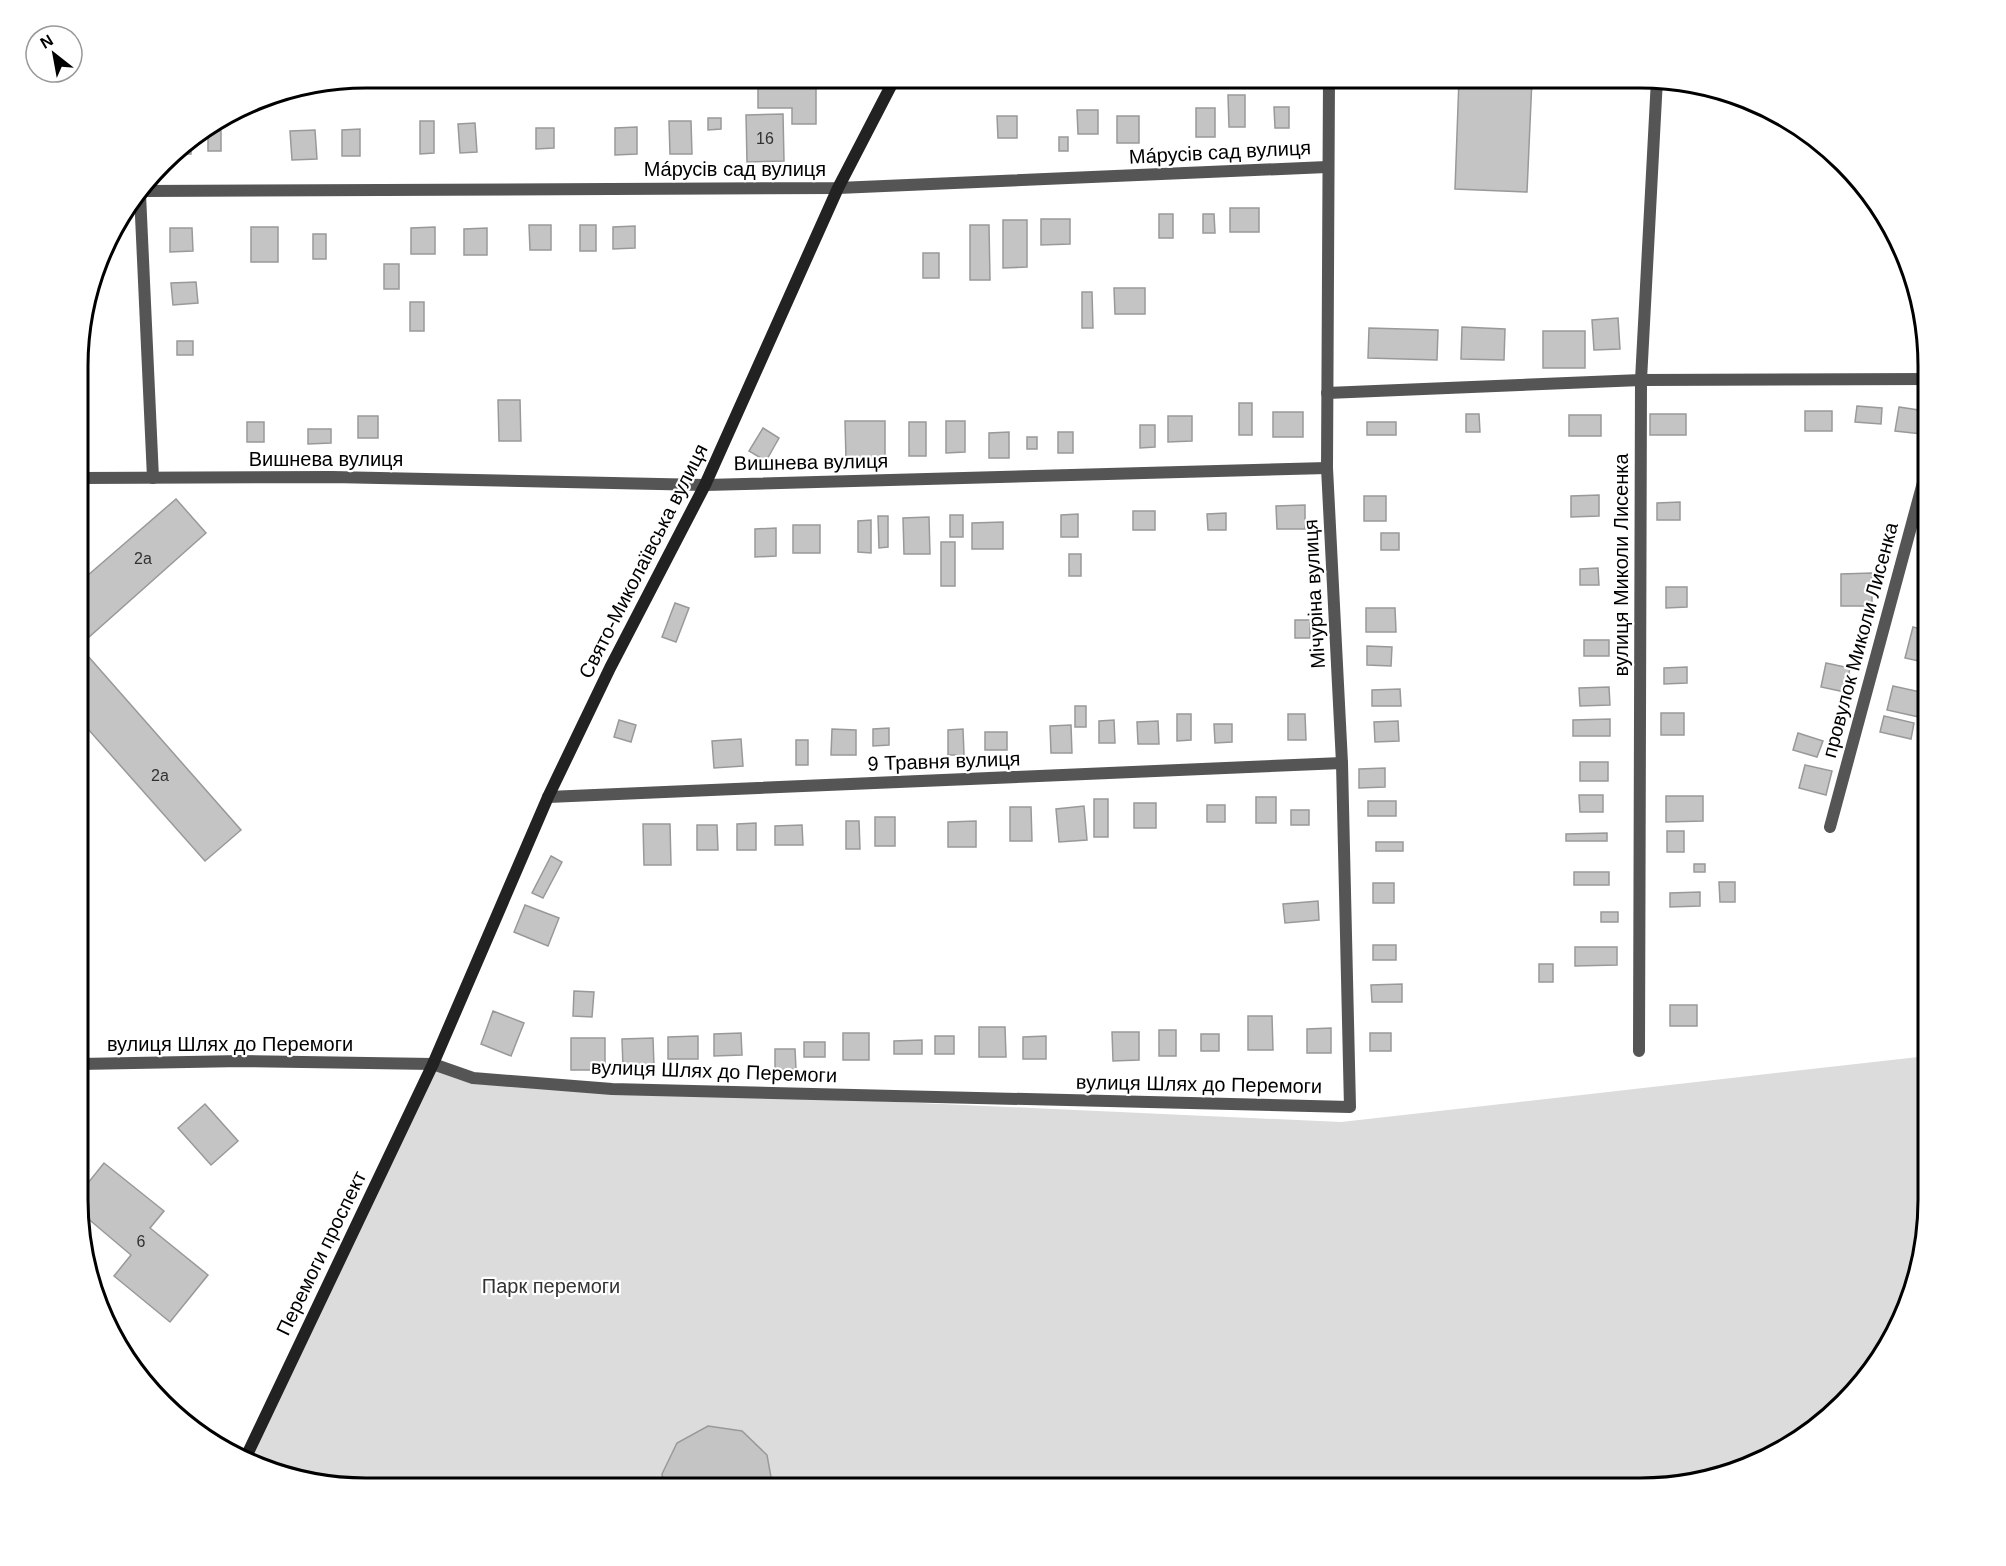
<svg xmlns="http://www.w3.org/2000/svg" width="2006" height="1566" viewBox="0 0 2006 1566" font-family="Arial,sans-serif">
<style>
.green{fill:#dcdcdc}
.building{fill:#c4c4c4;stroke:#999;stroke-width:1.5}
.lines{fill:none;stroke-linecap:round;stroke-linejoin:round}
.street{stroke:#555;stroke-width:12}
.secondary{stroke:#222;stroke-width:12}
.labels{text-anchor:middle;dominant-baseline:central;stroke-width:4.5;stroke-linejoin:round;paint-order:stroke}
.number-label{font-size:16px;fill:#313131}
.street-label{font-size:20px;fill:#000;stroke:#fff}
.park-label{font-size:20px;fill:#333;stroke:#fff}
.rim{fill:none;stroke:#000;stroke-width:3}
</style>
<rect width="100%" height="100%" fill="#fff"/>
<path class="green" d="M1927,1056V1219L1906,1310L1856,1390L1750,1466L1640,1488L348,1487L256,1466L245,1459L433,1064L473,1078L612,1089L1341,1122Z"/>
<g class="building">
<path d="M1459,79H1532L1527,192L1455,189Z"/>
<path d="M758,87H816V124H792V108H758Z"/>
<path d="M1228,95H1245V127H1229Z"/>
<path d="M1274,107H1289V128H1275Z"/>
<rect x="1196" y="108" width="19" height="29"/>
<path d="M1077,110H1098V134H1078Z"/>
<path d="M783,114L784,161L747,162L746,115Z"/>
<path d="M997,116H1017V138H998Z"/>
<rect x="1117" y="116" width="22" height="27"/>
<path d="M708,118H721V129L708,130Z"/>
<path d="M420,121H434V153L420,154Z"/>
<path d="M669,121H691L692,154H670Z"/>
<path d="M475,123L477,152L460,153L458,124Z"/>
<path d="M637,127V154L615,155V128Z"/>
<path d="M536,128H554V148L536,149Z"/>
<path d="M360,129V156H342V130Z"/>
<path d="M315,130L317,159L292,160L290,131Z"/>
<rect x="208" y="131" width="13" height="20"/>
<rect x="1059" y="137" width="9" height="14"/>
<path d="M191,141V154H176V149Z"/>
<rect x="1230" y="208" width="29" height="24"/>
<rect x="1159" y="214" width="14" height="24"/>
<path d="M1203,214H1214L1215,233H1203Z"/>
<path d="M1041,219H1070V244L1041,245Z"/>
<path d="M1003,220H1027V267L1003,268Z"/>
<path d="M529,225H551V250H530Z"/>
<rect x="580" y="225" width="16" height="26"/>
<path d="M970,225H989L990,280H970Z"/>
<path d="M635,226V248L613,249V227Z"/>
<rect x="251" y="227" width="27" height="35"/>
<path d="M435,227V254H411V228Z"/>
<path d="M170,228H192L193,251L170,252Z"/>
<path d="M487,228V255H464V229Z"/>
<rect x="313" y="234" width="13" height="25"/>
<rect x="923" y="253" width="16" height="25"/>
<rect x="384" y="264" width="15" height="25"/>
<path d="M196,282L198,303L173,305L171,283Z"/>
<path d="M1114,288H1145V314H1115Z"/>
<path d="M1082,292H1092L1093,328H1082Z"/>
<rect x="410" y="302" width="14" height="29"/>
<path d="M1618,318L1620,349L1594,350L1592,320Z"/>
<path d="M1462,327L1505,329L1504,360L1461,359Z"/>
<path d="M1369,328L1438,330L1437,360L1368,358Z"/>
<rect x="1543" y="331" width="42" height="37"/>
<rect x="177" y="341" width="16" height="14"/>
<path d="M498,400H520L521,441H499Z"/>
<rect x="1239" y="403" width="13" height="32"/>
<path d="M1857,406L1882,408L1881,424L1855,422Z"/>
<path d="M1899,407L1925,411L1922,434L1895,431Z"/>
<rect x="1805" y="411" width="27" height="20"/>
<rect x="1273" y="412" width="30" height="25"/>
<path d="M1466,414H1479L1480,432H1466Z"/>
<rect x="1650" y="414" width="36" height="21"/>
<rect x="1569" y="415" width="32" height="21"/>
<rect x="358" y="416" width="20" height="22"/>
<path d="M1168,416H1192V441L1168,442Z"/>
<path d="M845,421H885V458L846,459Z"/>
<path d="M946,421H965V452L946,453Z"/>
<rect x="247" y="422" width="17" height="20"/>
<rect x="909" y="422" width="17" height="34"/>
<rect x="1367" y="422" width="29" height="13"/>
<path d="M1140,425H1155V447L1140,448Z"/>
<path d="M763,428L779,438L766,461L749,451Z"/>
<path d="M308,429H331V443L308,444Z"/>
<path d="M1009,432V458H989V433Z"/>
<rect x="1058" y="432" width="15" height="21"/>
<rect x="1027" y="437" width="10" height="12"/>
<path d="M1599,495V516L1571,517V496Z"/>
<rect x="1364" y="496" width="22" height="25"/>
<path d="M176,499L206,533L80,645V582Z"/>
<path d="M1680,502V520H1657V503Z"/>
<path d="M1305,505V529H1277L1276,506Z"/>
<rect x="1133" y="511" width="22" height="19"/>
<path d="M1226,513V530H1208L1207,514Z"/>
<path d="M1078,514V537H1061V515Z"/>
<rect x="950" y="515" width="13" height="22"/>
<path d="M878,516H888V547L879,548Z"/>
<path d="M929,517L930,554H904L903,518Z"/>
<path d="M871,520V553L858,552V521Z"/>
<path d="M1003,522V549H972V523Z"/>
<rect x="793" y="525" width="27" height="28"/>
<path d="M776,528V556L755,557V529Z"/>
<rect x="1381" y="533" width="18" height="17"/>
<rect x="941" y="542" width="14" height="44"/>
<rect x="1069" y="554" width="12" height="22"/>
<path d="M1598,568L1599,585H1580V569Z"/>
<path d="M1872,573V606H1841V574Z"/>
<path d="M1666,587H1687V607L1666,608Z"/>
<path d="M675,603L689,608L676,642L662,637Z"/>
<path d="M1366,608H1395L1396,632H1366Z"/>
<rect x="1295" y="620" width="15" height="18"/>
<path d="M1913,627L1928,631V663L1905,658Z"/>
<rect x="1584" y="640" width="25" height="16"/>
<path d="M1367,646L1392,647L1391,666L1367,665Z"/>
<path d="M80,647L241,830L205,861L80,720Z"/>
<path d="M1826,663L1850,668L1845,692L1821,687Z"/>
<path d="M1687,667V683L1664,684V668Z"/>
<path d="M1893,686L1925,693L1919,717L1887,710Z"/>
<path d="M1609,687L1610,705L1580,706L1579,688Z"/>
<path d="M1400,689L1401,706H1372V690Z"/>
<rect x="1075" y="706" width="11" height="21"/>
<rect x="1661" y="713" width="23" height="22"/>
<path d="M1177,714H1191V740L1177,741Z"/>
<path d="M1288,714H1305L1306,740H1288Z"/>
<path d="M1884,716L1914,723L1911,739L1880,732Z"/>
<path d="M1610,719V736H1573V720Z"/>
<path d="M619,720L636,725L631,742L614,737Z"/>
<path d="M1114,720L1115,743H1099V721Z"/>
<path d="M1158,721L1159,744H1138L1137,722Z"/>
<path d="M1398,721L1399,741L1375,742L1374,722Z"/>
<path d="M1214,724H1232V742L1215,743Z"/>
<path d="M1071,725L1072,753H1051L1050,726Z"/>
<path d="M889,728V745L873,746V729Z"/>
<path d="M832,729L856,730V755H831Z"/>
<path d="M963,729L964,755H948V730Z"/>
<rect x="985" y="732" width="22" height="18"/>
<path d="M1798,733L1823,741L1817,757L1793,750Z"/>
<path d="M741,739L743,766L714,768L712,741Z"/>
<rect x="796" y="740" width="12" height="25"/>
<rect x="1580" y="762" width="28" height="19"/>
<path d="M1805,765L1832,771L1826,795L1799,788Z"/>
<path d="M1385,768V787L1359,788V769Z"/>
<path d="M1579,795H1603V812H1580Z"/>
<path d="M1666,796H1703V821L1666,822Z"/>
<rect x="1256" y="797" width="20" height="26"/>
<rect x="1094" y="799" width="14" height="38"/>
<rect x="1368" y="801" width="28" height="15"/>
<rect x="1134" y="803" width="22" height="25"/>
<rect x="1207" y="805" width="18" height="17"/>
<path d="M1084,806L1087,840L1059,842L1056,809Z"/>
<path d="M1010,807H1031L1032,841H1010Z"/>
<rect x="1291" y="810" width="18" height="15"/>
<rect x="875" y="817" width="20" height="29"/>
<path d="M846,821H859L860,849H846Z"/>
<path d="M976,821V847H948V822Z"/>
<path d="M756,823V850H737V824Z"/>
<path d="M643,824H670L671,865H644Z"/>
<path d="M697,825H717L718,850H697Z"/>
<path d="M802,825L803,845H775V826Z"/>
<rect x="1667" y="831" width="17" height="21"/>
<path d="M1607,833V841H1566V834Z"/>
<rect x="1376" y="842" width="27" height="9"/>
<path d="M551,856L562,862L543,898L532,893Z"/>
<rect x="1694" y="864" width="11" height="8"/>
<rect x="1574" y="872" width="35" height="13"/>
<path d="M1719,882H1735V902H1720Z"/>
<rect x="1373" y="883" width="21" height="20"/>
<path d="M1700,892V906L1670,907V893Z"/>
<path d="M1318,901L1319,920L1285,923L1283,904Z"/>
<path d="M525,905L559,918L548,946L514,932Z"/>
<rect x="1601" y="912" width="17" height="10"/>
<rect x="1373" y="945" width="23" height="15"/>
<path d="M1575,947H1617V965L1575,966Z"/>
<rect x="1539" y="964" width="14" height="18"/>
<path d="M1402,984V1002H1372L1371,985Z"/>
<path d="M574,991L594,992L592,1017L573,1016Z"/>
<rect x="1670" y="1005" width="27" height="21"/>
<path d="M493,1011L524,1023L511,1056L481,1044Z"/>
<path d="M1248,1016H1272L1273,1050H1248Z"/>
<path d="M979,1027H1005L1006,1057H979Z"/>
<path d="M1331,1028V1053H1307V1029Z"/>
<rect x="1159" y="1030" width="17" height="26"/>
<path d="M1112,1032H1139V1060L1113,1061Z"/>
<path d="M741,1033L742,1055L714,1056V1034Z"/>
<rect x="843" y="1033" width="26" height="27"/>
<rect x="1370" y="1033" width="21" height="18"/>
<rect x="1201" y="1034" width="18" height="17"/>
<path d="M698,1036V1059H668V1037Z"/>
<rect x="935" y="1036" width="19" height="18"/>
<path d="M1046,1036V1059H1023V1037Z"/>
<rect x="571" y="1038" width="34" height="32"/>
<path d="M653,1038L654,1066L623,1067L622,1039Z"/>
<path d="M922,1040V1054H894V1041Z"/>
<rect x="804" y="1042" width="21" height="15"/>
<path d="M775,1049H795L796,1069L775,1070Z"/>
<path d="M205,1104L238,1141L211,1165L178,1128Z"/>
<path d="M104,1163L164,1211L150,1228L208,1275L170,1322L114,1276L131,1255L79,1211V1184L84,1188Z"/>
<path d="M708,1426L742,1431L767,1455L773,1488H664L662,1474L677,1443Z"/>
</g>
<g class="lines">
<g class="street">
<path d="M143,191L838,188L1327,167"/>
<path d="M140,194L153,478"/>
<path d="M1327,393L1641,380L1928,379"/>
<path d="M80,478L332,477L705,485L1327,468"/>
<path d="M548,797L1342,763"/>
<path d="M1830,827L1928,464"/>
<path d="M1639,1051L1641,380L1657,79"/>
<path d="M79,1064L242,1061L433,1064L473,1078L612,1089L1350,1107L1342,763L1327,468L1329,78"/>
</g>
<path class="secondary" d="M245,1459L433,1064L548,797L610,668L705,485L838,188L895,78"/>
</g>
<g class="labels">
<g class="number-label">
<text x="765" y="138">16</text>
<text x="143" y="558">2а</text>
<text x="160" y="775">2а</text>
<text x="141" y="1241">6</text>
</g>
<g class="street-label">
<text transform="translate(1220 152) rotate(-3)">Мáрусів сад вулиця</text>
<text x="735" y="169">Мáрусів сад вулиця</text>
<text x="326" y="459">Вишнева вулиця</text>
<text transform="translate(811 462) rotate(-1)">Вишнева вулиця</text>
<text transform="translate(643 561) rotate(-63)">Свято-Миколаївська вулиця</text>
<text transform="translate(1621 565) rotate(-90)">вулиця Миколи Лисенка</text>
<text transform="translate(1314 594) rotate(-93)">Мічуріна вулиця</text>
<text transform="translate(1860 640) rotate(-75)">провулок Миколи Лисенка</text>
<text transform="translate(944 761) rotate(-2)">9 Травня вулиця</text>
<text x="230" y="1044">вулиця Шлях до Перемоги</text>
<text transform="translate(714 1071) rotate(2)">вулиця Шлях до Перемоги</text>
<text transform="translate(1199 1084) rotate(1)">вулиця Шлях до Перемоги</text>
<text transform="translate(321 1253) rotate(-64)">Перемоги проспект</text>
</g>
<g class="park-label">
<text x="551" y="1286">Парк перемоги</text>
</g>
</g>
<path d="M0 0H2006V1566H0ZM366 88H1640A278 278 0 0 1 1918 366V1200A278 278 0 0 1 1640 1478H366A278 278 0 0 1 88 1200V366A278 278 0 0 1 366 88Z" fill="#fff" fill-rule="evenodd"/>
<path class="rim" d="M366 88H1640A278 278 0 0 1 1918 366V1200A278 278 0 0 1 1640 1478H366A278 278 0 0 1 88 1200V366A278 278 0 0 1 366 88Z"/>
<g transform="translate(54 54) rotate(329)"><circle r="28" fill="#ffffff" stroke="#999999" stroke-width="1.5"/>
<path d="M0-4.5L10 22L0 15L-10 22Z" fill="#000000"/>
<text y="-9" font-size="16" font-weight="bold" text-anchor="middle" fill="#000000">N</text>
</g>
</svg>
